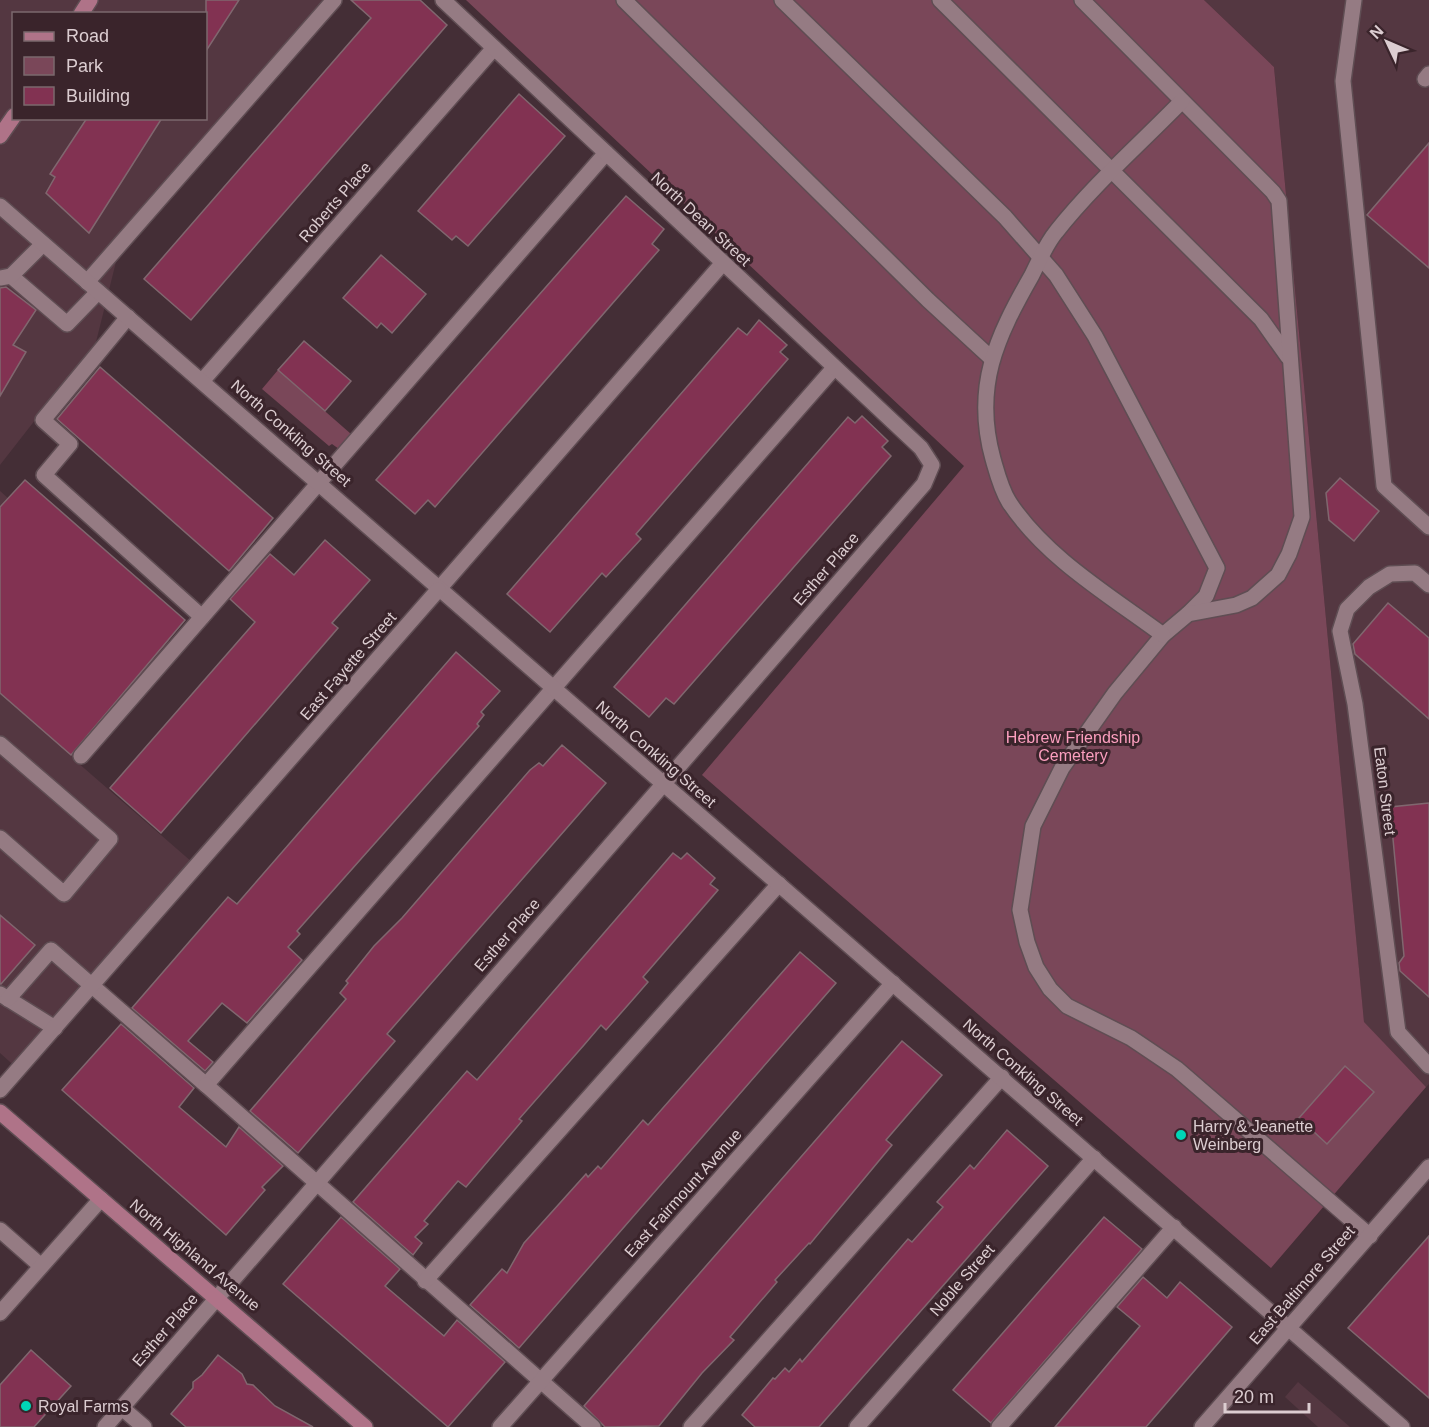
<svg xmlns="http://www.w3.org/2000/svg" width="1429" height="1427" viewBox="0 0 1429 1427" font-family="Helvetica,sans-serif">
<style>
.built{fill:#543741;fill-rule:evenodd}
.green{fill:#7a4759}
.building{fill:#823252;stroke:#80676f;stroke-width:1.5}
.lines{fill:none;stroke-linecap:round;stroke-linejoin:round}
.service-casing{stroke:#5f4d53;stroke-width:18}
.minor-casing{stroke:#5f4d53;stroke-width:18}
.tertiary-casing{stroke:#5f4d53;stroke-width:18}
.secondary-casing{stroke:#5f4d53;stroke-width:18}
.primary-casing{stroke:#5f4d53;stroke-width:18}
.service{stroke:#957b83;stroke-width:15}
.minor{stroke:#957b83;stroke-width:15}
.tertiary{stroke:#957b83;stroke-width:15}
.secondary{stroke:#957b83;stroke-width:15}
.primary{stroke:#af7388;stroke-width:15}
.poi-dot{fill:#00d5b7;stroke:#3a242b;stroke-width:2}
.labels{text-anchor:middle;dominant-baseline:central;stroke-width:6;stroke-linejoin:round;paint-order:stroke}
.street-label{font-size:16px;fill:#dccdd1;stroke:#3a242b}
.park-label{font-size:16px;fill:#fc9fbf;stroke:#3a242b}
.poi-label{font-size:16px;fill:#dccdd1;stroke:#3a242b;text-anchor:start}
</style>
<rect width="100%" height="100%" fill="#442e36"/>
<g class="built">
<path d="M0,0H328L117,258L96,342L0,465ZM14,14H206V118H14Z"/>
<path d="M1204,0H1429V1084L1426,1087L1364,1023L1274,67Z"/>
<path d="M0,491L177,648L77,762L200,869L19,1070L0,1053Z"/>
<path d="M1298,1382L1350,1427H1318L1285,1397Z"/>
</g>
<g class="green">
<path d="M466,0H1204L1274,67L1364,1022L1426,1087L1271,1268L702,775L964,466Z"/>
<path d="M278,370L351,434L339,449L332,444L329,446L262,389Z"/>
</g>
<g class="building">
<path d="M206,0H239L206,51Z"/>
<path d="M351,0H420L447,25L191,320L144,279L371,18Z"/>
<path d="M519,94L565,136L468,246L456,236L452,240L418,211Z"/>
<path d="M87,118H162L89,233L46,193L55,177L50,174Z"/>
<path d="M1429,143V268L1367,215Z"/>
<path d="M626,196L664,229L652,244L659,250L435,507L428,500L415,514L376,480Z"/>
<path d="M381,255L426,294L392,333L381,323L377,328L343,298Z"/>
<path d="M6,287L36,310L13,345L26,352L0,396V288Z"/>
<path d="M759,320L787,345L780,352L788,359L636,534L641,539L606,577L602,573L550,632L507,594L738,328L747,335Z"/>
<path d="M304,341L351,381L325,411L278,370Z"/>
<path d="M100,367L273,518L229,571L57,419Z"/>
<path d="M862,416L888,441L882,447L891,456L674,704L666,698L649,717L614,687L848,417L855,423Z"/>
<path d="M1340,478L1379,511L1354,541L1329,520L1326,493Z"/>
<path d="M25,480L185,620L71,755L0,693V507Z"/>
<path d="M325,540L370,580L332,623L338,628L161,833L110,788L255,622L230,599L270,554L294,575Z"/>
<path d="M1388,603L1429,638V719L1355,654L1353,644Z"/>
<path d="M456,652L500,691L481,712L484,715L477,724L479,726L297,931L300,934L288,947L302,960L247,1023L222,1003L188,1041L213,1062L205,1071L132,1008L228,897L237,904Z"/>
<path d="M562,745L606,783L387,1034L395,1041L298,1153L250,1111L346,999L340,993L348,983L346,981L374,946L402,918L530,770L539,763L543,766Z"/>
<path d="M1429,803V997L1400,971L1399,963L1404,956L1390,807Z"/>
<path d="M673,853L681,859L687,853L715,878L710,884L718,890L643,977L648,982L635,997L606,1030L601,1025L584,1045L519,1119L522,1121L466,1187L458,1181L424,1221L428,1224L415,1237L422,1243L413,1255L353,1202L467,1071L477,1080Z"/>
<path d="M0,915L35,945L1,984H0Z"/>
<path d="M800,952L836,983L519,1348L470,1305L502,1269L507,1273L524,1243L586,1174L588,1177L598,1166L601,1169L643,1120L648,1125Z"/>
<path d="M121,1024L194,1088L179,1107L226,1147L239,1127L283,1166L262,1187L265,1190L226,1235L62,1090Z"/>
<path d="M902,1041L942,1075L886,1140L892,1145L810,1244L809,1243L775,1280L777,1282L730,1337L734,1340L702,1373L659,1426L605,1427L584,1406Z"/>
<path d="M1345,1066L1374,1092L1327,1144L1299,1118Z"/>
<path d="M1007,1130L1048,1166L819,1427H755L742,1415L773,1378L775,1379L785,1368L789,1372L800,1359L802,1362L908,1239L912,1242L943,1207L937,1202L970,1165L974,1169Z"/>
<path d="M341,1217L400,1269L385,1286L444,1336L457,1320L505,1362L448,1427L283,1284Z"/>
<path d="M1104,1217L1142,1249L991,1423L953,1390Z"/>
<path d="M1429,1236V1398L1348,1328Z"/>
<path d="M1143,1277L1167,1298L1180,1282L1232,1327L1146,1427H1055L1140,1326L1117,1307Z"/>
<path d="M31,1350L71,1386L34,1427H0V1385Z"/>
<path d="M218,1355L242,1374L247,1384L253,1385L275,1406L313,1427H186L171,1414L193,1388V1382L202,1375Z"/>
</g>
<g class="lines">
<g class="service-casing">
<g id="service">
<path d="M624,0L928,300L991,358"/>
<path d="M782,0L1005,217L1056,275L1095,336L1217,568L1206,596L1188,614"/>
<path d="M940,0L1261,319L1288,357"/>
<path d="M1082,0L1273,192L1279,201L1302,517L1289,554L1278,575L1252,598L1236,605L1188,614L1163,635L1115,693L1062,768L1033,826L1020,910L1027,942L1036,967L1050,989L1067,1006L1131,1038L1177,1069L1370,1236"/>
<path d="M1354,0L1343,81L1384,486L1429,527"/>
<path d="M1425,79L1429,74"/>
<path d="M11,276L67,324L98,292"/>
<path d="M0,278L11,276L43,244"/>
<path d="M87,282L334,0"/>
<path d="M128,317L43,420L70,444L44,475L202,617"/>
<path d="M1429,585L1415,573L1390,574L1369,587L1347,609L1340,631L1355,704L1398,1032L1429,1066"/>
<path d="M1163,635C1109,595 1046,558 1009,502C1001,489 997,473 993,459C973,387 996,338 1032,275C1039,261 1046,244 1056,232C1093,185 1140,144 1182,101"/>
<path d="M0,744L110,839L64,894L0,838"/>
<path d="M81,756L606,153"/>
<path d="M0,994L55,1028"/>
<path d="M8,999L51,950L206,1085L834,368"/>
<path d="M206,1085L593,1427"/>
<path d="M0,1230L41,1266"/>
<path d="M425,1281L779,884"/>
<path d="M0,1313L101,1199"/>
<path d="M122,1408L144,1427"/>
<path d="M691,1427L1002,1077"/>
<path d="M999,1427L1174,1227"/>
</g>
</g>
<g class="minor-casing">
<g id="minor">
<path d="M203,380L494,48"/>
<path d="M438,590L722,264"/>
<path d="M105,1427L924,484L932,465L921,448L443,0"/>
<path d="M500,1427L893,983"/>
<path d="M857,1427L1094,1158"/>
</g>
</g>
<g class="tertiary-casing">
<g id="tertiary">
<path d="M0,206L1402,1427"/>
<path d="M0,1090L438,590"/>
</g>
</g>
<g class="secondary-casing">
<path id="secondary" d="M1202,1427L1429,1167"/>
</g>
<g class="primary-casing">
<g id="primary">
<path d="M81,14L90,0"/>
<path d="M0,136L14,116"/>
<path d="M0,1112L365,1427"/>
</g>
</g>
<use href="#service" class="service"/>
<use href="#minor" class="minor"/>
<use href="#tertiary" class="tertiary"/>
<use href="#secondary" class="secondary"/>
<use href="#primary" class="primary"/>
</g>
<g class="poi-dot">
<circle cx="1181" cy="1135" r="6"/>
<circle cx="26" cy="1406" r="6"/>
</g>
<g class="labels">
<g class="street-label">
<text transform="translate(335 202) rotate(-49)">Roberts Place</text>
<text transform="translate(701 219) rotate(43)">North Dean Street</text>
<text transform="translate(291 433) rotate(41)">North Conkling Street</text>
<text transform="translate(826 569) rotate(-49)">Esther Place</text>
<text transform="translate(348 666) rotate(-49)">East Fayette Street</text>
<text transform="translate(656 754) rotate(41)">North Conkling Street</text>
<text transform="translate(1385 791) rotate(83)">Eaton Street</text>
<text transform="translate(507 935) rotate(-49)">Esther Place</text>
<text transform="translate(1023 1072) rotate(41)">North Conkling Street</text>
<text transform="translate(683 1193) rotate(-48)">East Fairmount Avenue</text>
<text transform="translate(195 1255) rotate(40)">North Highland Avenue</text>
<text transform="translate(962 1280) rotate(-49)">Noble Street</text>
<text transform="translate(1302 1285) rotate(-49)">East Baltimore Street</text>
<text transform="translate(165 1330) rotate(-49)">Esther Place</text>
</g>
<g class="park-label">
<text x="1073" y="737">Hebrew Friendship<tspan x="1073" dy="18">Cemetery</tspan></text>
</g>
<g class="poi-label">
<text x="1193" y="1126">Harry &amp; Jeanette<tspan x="1193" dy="18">Weinberg</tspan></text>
<text x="38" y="1406">Royal Farms</text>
</g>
</g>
<rect x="12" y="12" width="195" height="108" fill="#3a242b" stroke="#7b686d" stroke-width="1.5"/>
<rect x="24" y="32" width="30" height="9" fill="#af7388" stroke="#7b686d" stroke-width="1.5"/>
<text x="66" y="42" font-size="18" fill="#dccdd1">Road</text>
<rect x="24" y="57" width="30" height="18" fill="#7a4759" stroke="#7b686d" stroke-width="1.5"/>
<text x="66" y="72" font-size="18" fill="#dccdd1">Park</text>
<rect x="24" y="87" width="30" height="18" fill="#823252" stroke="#7b686d" stroke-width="1.5"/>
<text x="66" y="102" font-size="18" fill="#dccdd1">Building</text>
<g transform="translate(1387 42) rotate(314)" stroke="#3a242b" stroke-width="4.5" paint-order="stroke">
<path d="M0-4.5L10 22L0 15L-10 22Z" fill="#dccdd1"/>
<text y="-9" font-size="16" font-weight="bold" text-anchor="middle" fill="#dccdd1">N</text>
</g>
<path d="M1225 1403v9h84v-9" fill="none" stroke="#dccdd1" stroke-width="3"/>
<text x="1234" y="1403" font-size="18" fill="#dccdd1" stroke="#3a242b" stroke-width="4.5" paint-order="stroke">20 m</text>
</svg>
